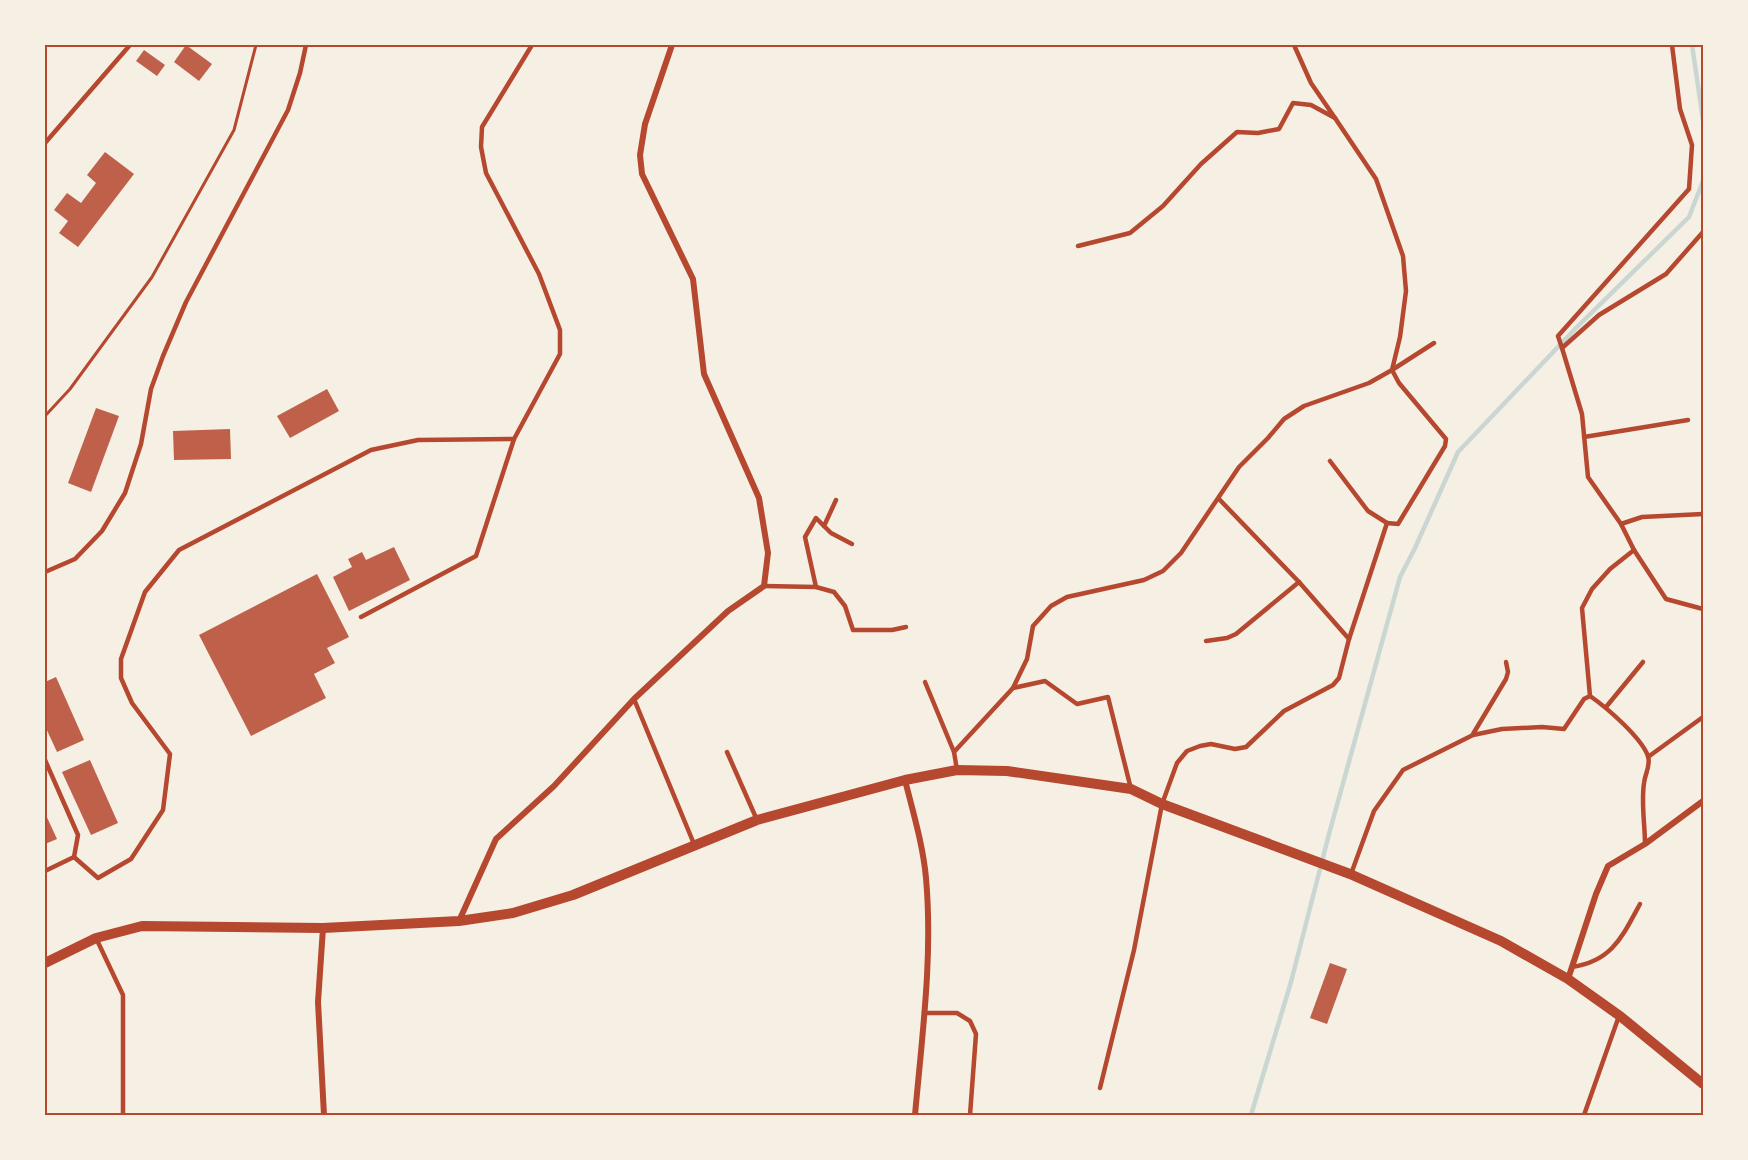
<svg xmlns="http://www.w3.org/2000/svg" width="1748" height="1160" viewBox="0 0 1748 1160" font-family="'Space Grotesk',sans-serif">
<style>
.lines{fill:none;stroke-linecap:round;stroke-linejoin:round}
.stream{stroke:#c9d6d2;stroke-width:4.5}
.building{fill:#bf614a}
.path{stroke:#b5482f;stroke-width:3}
.service{stroke:#b5482f;stroke-width:4.5}
.minor{stroke:#b5482f;stroke-width:6}
.tertiary{stroke:#b5482f;stroke-width:10}
.neatline{fill:none;stroke:#b5482f;stroke-width:2}
</style>
<rect width="100%" height="100%" fill="#f6efe4"/>
<g class="lines">
<g class="stream">
<path d="M1692,45L1703,120"/>
<path d="M1251,1115L1291,982L1329,834L1400,577L1415,548L1458,452L1576,328L1689,217L1703,181"/>
</g>
</g>
<g class="building">
<path d="M186,45L212,64L199,81L174,62Z"/>
<path d="M144,50L165,65L157,76L136,61Z"/>
<path d="M105,152L134,174L78,247L59,233L68,221L54,210L67,193L81,203L96,183L87,175Z"/>
<path d="M327,389L339,411L290,438L277,416Z"/>
<path d="M96,408L119,416L91,492L68,483Z"/>
<path d="M230,429L231,459L174,460L173,431Z"/>
<path d="M394,547L410,580L349,611L333,577L352,567L348,559L362,552L366,560Z"/>
<path d="M317,574L349,637L327,648L335,663L314,674L326,698L251,736L199,635Z"/>
<path d="M56,677L84,740L57,752L45,726V682Z"/>
<path d="M90,760L118,823L91,835L62,772Z"/>
<path d="M45,813L57,839L45,844Z"/>
<path d="M1330,963L1347,969L1327,1024L1310,1018Z"/>
</g>
<g class="lines">
<path class="path" d="M45,416L70,389L152,277L234,130L256,45"/>
<g class="service">
<path d="M45,143L130,45"/>
<path d="M1078,246L1130,233L1163,206L1201,164L1237,132L1258,133L1279,129L1293,103L1311,105L1335,118L1311,83L1294,45"/>
<path d="M1562,348L1558,336L1689,189L1692,145L1680,109L1672,45"/>
<path d="M1584,437L1688,420"/>
<path d="M1219,499L1299,582L1349,639"/>
<path d="M1387,523L1398,524L1445,446L1446,439L1399,383L1392,370L1434,343"/>
<path d="M1621,524L1588,477L1582,414L1562,348L1599,315L1666,274L1703,232"/>
<path d="M824,526L836,500"/>
<path d="M1634,550L1666,599L1703,609"/>
<path d="M45,572L75,559L102,531L125,493L141,444L151,389L163,356L186,302L288,110L300,73L306,45"/>
<path d="M764,586L816,587L834,592L845,606L853,630H892L906,627"/>
<path d="M816,587L805,537L816,518L831,533L852,544"/>
<path d="M361,617L476,556L514,439L560,354V330L539,274L486,173L481,147L482,127L532,45"/>
<path d="M1206,641L1227,638L1236,634L1299,582"/>
<path d="M925,682L954,752"/>
<path d="M1013,688L1045,681L1077,704L1108,697L1131,789"/>
<path d="M634,699L694,844"/>
<path d="M1606,707L1643,662"/>
<path d="M1473,734L1506,679L1508,672L1506,662"/>
<path d="M727,752L757,820"/>
<path d="M1648,757L1703,717"/>
<path d="M45,760L78,835L74,857L45,871"/>
<path d="M957,770L954,752L1013,688L1027,659L1033,626L1051,606L1067,597L1144,580L1163,571L1181,553L1239,467L1268,438L1284,419L1304,406L1369,383L1392,370L1400,337L1406,291L1403,256L1376,179L1335,118"/>
<path d="M1645,844C1645,825 1641,803 1644,783C1645,773 1651,766 1648,756C1641,737 1606,707 1590,696L1582,608L1592,589L1610,569L1634,550L1621,524L1642,517L1703,514"/>
<path d="M74,857L98,878L131,859L163,810L170,754L132,703L121,678V659L145,592L179,550L371,450L418,440L514,439"/>
<path d="M1351,874L1374,811L1403,770L1473,735L1502,729L1542,727L1564,729L1584,699L1590,696"/>
<path d="M96,938L123,995V1115"/>
<path d="M1572,967C1612,961 1622,937 1640,904"/>
<path d="M924,1013H957L970,1021L976,1034L970,1115"/>
<path d="M1100,1088L1134,950L1162,804L1177,763L1187,751L1200,746L1211,744L1235,749L1246,747L1284,711L1333,685L1339,678L1349,639L1387,523L1368,511L1330,461"/>
<path d="M1584,1115L1619,1016"/>
</g>
<g class="minor">
<path d="M905,780C913,812 923,845 926,878C933,957 922,1036 915,1115"/>
<path d="M459,921L496,839L554,786L634,699L728,611L764,586L768,553L759,498L704,374L693,279L642,174L640,155L645,124L672,45"/>
<path d="M323,928L318,1002L324,1115"/>
<path d="M1568,979L1596,894L1608,866L1645,844L1703,801"/>
</g>
<path class="tertiary" d="M45,963L96,938L142,926L323,928L459,921L513,913L573,895L757,820L905,780L957,770L1007,771L1131,789L1162,804L1350,874L1501,941L1568,979L1620,1016L1703,1084"/>
</g>
<rect width="1748" height="1160" fill="none" stroke="#f6efe4" stroke-width="93"/>
<rect x="46" y="46" width="1656" height="1068" class="neatline"/>
</svg>
